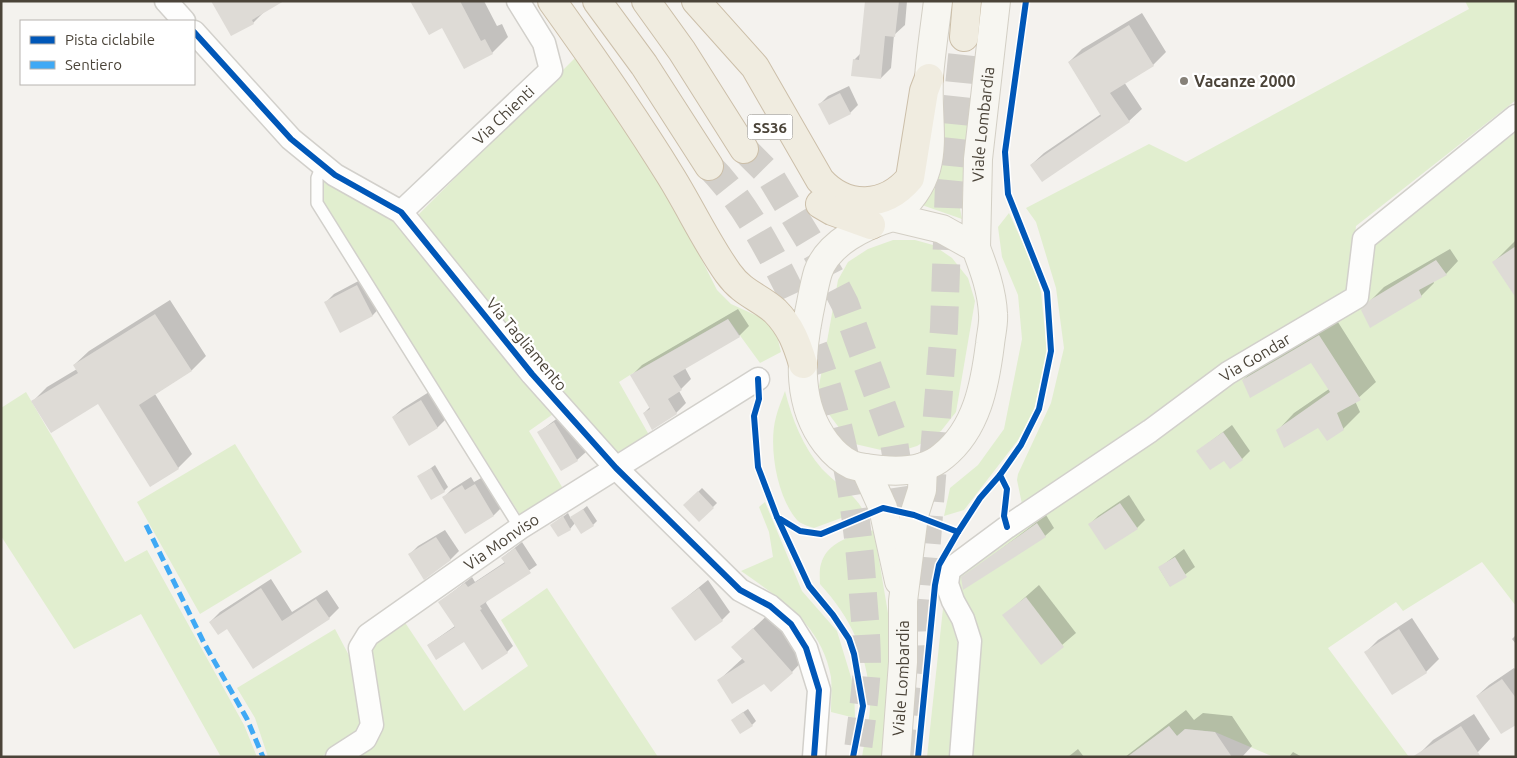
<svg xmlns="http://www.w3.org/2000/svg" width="1517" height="758" viewBox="0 0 1517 758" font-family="Ubuntu,sans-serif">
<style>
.green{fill:#e1eecf}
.shadow{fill:#0003}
.building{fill:#dedbd6}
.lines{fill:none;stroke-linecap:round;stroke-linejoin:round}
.trunk-tunnel{stroke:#d2cfca;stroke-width:28;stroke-dasharray:28 14;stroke-linecap:butt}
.service-casing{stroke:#d2d0cb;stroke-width:14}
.minor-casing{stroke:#d2d0cb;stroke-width:25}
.secondary-casing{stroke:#d3cfc5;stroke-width:30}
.trunk-casing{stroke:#ccbfa9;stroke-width:30}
.service{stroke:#fdfdfc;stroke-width:11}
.minor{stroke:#fdfdfc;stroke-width:22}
.secondary{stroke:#f7f6f1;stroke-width:28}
.trunk{stroke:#f0ece0;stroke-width:28}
.quiet{stroke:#3fa9f5;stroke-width:5;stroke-dasharray:10 5;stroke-linecap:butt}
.cycleway-casing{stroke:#fff;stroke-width:9}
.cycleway{stroke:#0057b8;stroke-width:6}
.poi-dot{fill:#868178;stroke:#fff;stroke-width:2}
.labels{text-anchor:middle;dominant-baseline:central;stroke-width:4.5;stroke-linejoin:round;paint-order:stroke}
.shield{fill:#fff;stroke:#817c74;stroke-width:1}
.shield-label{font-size:15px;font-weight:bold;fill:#4b4439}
.poi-label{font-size:16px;font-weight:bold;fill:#4b4439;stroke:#fff;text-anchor:start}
.street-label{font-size:16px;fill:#4b4439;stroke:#fff}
</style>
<rect width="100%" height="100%" fill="#f4f2ee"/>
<g class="green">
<path d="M1465,1H1516V100L1356,226L1349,290L1232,360L1022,504L1017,480L1018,474L1051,403L1064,348L1056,288L1036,222L1026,208L1149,144L1186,162L1469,9Z"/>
<path d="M578,55L673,203L717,290L731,304L764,319L776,332L781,352L760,363L728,319L630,375L619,382L649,435L616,453L542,370L417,216Z"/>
<path d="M944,104L970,106L960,208L962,219L919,204L930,186Z"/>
<path d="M1516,132V606L1482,562L1403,611L1396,602L1328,648L1409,757H1274L1215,732L1185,729L1177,736L1169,726L1128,757H969L979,638L962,591L951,573L1233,379L1344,313L1371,247Z"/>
<path d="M326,176L390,214L556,412L529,431L565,492L522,518L324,204L323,184Z"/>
<path d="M1009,213L1035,270L1041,292L1047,352L1034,410L1018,440L964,510L944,516L950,488L978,465L1004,429L1022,339L1018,295L1002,257L998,227Z"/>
<path d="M893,240H915L933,245L952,258L968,278L975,301L956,412L941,431L917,446L904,450H881L855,444L840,429L822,405L819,386L838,280L848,262L868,249Z"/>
<path d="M785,391C792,419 803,447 822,469C835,483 854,493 863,510L814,528C808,526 801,524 797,520C777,497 768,446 776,417C778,408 782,400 785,391Z"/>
<path d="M26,392L125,562L147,550L244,725L257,757H221L141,614L74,649L1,536V408Z"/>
<path d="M235,444L302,552L200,614L137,502Z"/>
<path d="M765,502L802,591L837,631L854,687L855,718L831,712C831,701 832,689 831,677C822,625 781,599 741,571L773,557L769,532L759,507Z"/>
<path d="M874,530L890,625L884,757H862C865,738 871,717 870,699C867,652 851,618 820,584C820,578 819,570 821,564C827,541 854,535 874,530Z"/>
<path d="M547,588L658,757H349L370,744L367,648L402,618L464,711L528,666L501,620Z"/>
<path d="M944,599L959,647L951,757H927Z"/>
<path d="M335,629L353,663L363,722L357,733L321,757H268L255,718L237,688Z"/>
</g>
<g class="shadow">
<path d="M411,1H484L497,26L502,24L508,37L492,53L443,26Z"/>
<path d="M866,1H907L905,25L894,35L891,68L881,78L854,60L861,53Z"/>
<path d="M213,3L265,11L253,23Z"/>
<path d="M1142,13L1166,52L1153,65L1124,82L1142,109L1129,121L1031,165L1044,153L1101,114L1069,62L1082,49Z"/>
<path d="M849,86L858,105L850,113L820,104L828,96Z"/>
<path d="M1516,240V295L1494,262Z"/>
<path d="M1450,249L1458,261L1446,274L1433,281L1434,283L1421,296L1371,300L1384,287Z"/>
<path d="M366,277L381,306L373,315L341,331L326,302L334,294Z"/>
<path d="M170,300L206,356L192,370L155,394L192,454L178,468L150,485L98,402L33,401L47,387L77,369L74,365L89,351Z"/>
<path d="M738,309L749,326L739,336L685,368L691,379L679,391L686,403L676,413H644L650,407L632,375L642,365Z"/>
<path d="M1336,319L1376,382L1355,401L1360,412L1343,429L1319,426L1278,430L1294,413L1329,389L1311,361L1243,380L1260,364Z"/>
<path d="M429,392L446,419L438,427L410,444L393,417L402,409Z"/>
<path d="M563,414L586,452L577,460L539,432Z"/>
<path d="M1232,425L1250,451L1242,459H1224L1198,451Z"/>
<path d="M435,465L448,487L444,491L419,477Z"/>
<path d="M471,477L474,482L483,477L502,507L494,515L465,532L444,497L452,489Z"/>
<path d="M702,488L717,503L700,520L685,505Z"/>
<path d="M1129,495L1145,520L1137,528L1090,524L1098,516Z"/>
<path d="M587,506L597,521L593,525L575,523L570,529L552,525L568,513L571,519Z"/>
<path d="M1046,515L1054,528L1045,536L963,578Z"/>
<path d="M445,530L459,551L450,560L410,554L418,546Z"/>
<path d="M522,542L537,565L487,600L486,603L513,646L507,652L464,640L428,645L455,626L440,602L472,577L475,582L505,562L502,558Z"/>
<path d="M1184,549L1195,567L1170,586L1159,568Z"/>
<path d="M271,579L292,612L327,590L339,608L329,618L227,628L210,622L220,612Z"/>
<path d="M708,580L730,612L722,620L673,608Z"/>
<path d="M1039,585L1076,633L1041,663L1004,616Z"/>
<path d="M772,611L809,654L792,672L764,682L718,681L743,658L733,647Z"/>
<path d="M1412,618L1439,659L1426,672L1392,693L1366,652L1378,640Z"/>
<path d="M1516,635V644L1512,639Z"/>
<path d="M1514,668L1516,670V723L1477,696L1489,685Z"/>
<path d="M748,709L756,721L752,725L736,717Z"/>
<path d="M1186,710L1194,720L1203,713L1232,716L1252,746L1242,757H1125Z"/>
<path d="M1474,714L1490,739L1478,752L1420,753L1433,740Z"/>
<path d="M1078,749L1084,757H1068Z"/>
<path d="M1293,752L1302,757H1289Z"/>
</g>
<g class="building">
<path d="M211,1H284L252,20L254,24L231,36Z"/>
<path d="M410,1H460L481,41L485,39L493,54L464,69L442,28L429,35Z"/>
<path d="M865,1H899L895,37L885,36L881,79L851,76L853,59L859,60Z"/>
<path d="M1129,25L1154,66L1110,93L1130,122L1042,182L1030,165L1101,116L1068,62Z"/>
<path d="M840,93L851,114L829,125L818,104Z"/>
<path d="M1516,246V298L1492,262Z"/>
<path d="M1436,260L1447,275L1419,290L1422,297L1370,328L1361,310L1370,300Z"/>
<path d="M357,285L373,316L340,333L324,302Z"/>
<path d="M155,314L192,371L139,405L179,469L150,487L98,404L51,433L31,401L78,373L73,365Z"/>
<path d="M728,319L740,337L673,376L682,390L668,399L677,414L652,430L643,413L650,409L630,375Z"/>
<path d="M1319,335L1361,400L1337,413L1344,430L1327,441L1318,428L1284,448L1276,430L1330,392L1311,363L1250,398L1242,380Z"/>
<path d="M421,400L438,428L409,446L392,417Z"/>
<path d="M554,422L578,461L561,471L537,432Z"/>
<path d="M1223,432L1243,460L1230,469L1224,461L1210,470L1196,451Z"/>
<path d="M431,468L445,492L431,500L417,476Z"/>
<path d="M475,484L494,516L465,534L442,497L462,485L465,490Z"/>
<path d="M698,491L714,508L699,522L683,505Z"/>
<path d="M1120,503L1138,529L1105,550L1088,524Z"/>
<path d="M583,509L594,526L581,534L570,517Z"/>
<path d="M563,516L571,530L558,537L550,525Z"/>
<path d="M1037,523L1046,537L963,590L961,577Z"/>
<path d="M436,537L451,560L424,580L408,554Z"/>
<path d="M515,548L531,573L480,606L482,609L480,610L508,653L482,670L464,642L436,660L427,645L455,627L438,602L465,583L468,587L505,563L501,558Z"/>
<path d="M1175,557L1187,577L1170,587L1158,567Z"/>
<path d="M261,588L282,621L316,599L330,619L253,669L227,629L218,635L209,622Z"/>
<path d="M699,588L723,621L695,641L671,608Z"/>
<path d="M1026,597L1064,647L1041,665L1002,615Z"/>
<path d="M753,628L793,673L771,692L764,684L732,704L717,680L745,662L731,647Z"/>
<path d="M1399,629L1427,673L1392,695L1364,652Z"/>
<path d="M1502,679L1516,698V725L1501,734L1476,696Z"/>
<path d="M743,712L753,726L740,734L731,720Z"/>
<path d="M1169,726L1177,736L1185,729L1215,732L1232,757H1127Z"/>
<path d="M1461,726L1481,757H1412Z"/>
</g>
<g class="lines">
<g class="trunk-tunnel">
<path d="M744,149L769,174L830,275L845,304L893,436L909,536"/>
<path d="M709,166C737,194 756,227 775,262C831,365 856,479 863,595C865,619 867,643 867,667C865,697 861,727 857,757"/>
<path d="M920,627L944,328L949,184L964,37"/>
<path d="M907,757L917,668L915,606"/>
</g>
<g class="service-casing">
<path id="service" d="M322,165L317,178V203L520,528"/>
</g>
<g class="minor-casing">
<g id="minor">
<path d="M166,1L184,21"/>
<path d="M194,32L291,139L335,175L401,212L532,374L616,468L740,590L770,606L791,624L806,648L819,690L814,757"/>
<path id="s1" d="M401,212L551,70L544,43L518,1"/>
<path id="s2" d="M337,757L365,739L372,725L360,648L368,635L520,528L758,379"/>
<path id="s3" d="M961,757L970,641L963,619L953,601L947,584L949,570L1007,527L1150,431L1228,373L1357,297L1364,239L1516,116"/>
</g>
</g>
<g class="secondary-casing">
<g id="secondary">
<path d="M892,217L942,229L976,248C984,269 992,291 993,314C994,323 991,334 990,344C985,384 977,429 943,456C927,470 903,472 882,470C872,469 861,468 852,465C841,460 833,452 826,443C797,405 800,358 809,313C812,299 814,285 818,272C828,243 865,225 892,217Z"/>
<path d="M892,217C945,173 926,135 929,77C931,52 935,26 938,1"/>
<path id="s4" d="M976,248L978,159L996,1"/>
<path d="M865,468L883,508L899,581"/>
<path id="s5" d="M896,757L903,662V601L914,515L922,490L923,467"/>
</g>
</g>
<g class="trunk-casing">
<g id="trunk">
<path d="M552,1C593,58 633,115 670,175C690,207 706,242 728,273C743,294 758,296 775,311C791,327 797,344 803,364"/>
<path d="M597,1L644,65L709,166"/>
<path d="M646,1L682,51L744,149"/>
<path d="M696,1L755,67L820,180C846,209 885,208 910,178L924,91L929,78"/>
<path d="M964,37L967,1"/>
<path d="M820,204L832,211L871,225"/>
</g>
</g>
<use href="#service" class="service"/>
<use href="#minor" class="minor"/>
<use href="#secondary" class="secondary"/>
<use href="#trunk" class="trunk"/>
<path class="quiet" d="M146,525L204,643L247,719L263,757"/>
<g class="cycleway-casing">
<g id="cycleway">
<path d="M194,32L291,139L335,175L401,212L532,374L616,468L740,590L770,606L791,624L806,648L819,690L814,757"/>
<path d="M758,379L759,399L754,416L758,467L777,517L800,531L821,534L883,508L914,515L958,532L980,498L1000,475"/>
<path d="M777,517L809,586L833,615L849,639L854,654L863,706L853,757"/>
<path d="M1007,527L1004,516L1007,489L1000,475L1021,445L1039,409L1051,351L1047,292L1008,194L1005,152L1026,1"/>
<path d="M918,757L935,585L939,565L958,532"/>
</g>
</g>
<use href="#cycleway" class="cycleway"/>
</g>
<circle class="poi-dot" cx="1184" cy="81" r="5"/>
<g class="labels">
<rect class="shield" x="747.5" y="114.5" width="45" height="25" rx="4"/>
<g class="shield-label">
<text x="770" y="127">SS36</text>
</g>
<g class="poi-label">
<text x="1194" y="81">Vacanze 2000</text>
</g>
<g class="street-label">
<text stroke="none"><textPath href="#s1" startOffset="141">Via Chienti</textPath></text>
<text stroke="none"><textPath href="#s4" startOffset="124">Viale Lombardia</textPath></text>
<text transform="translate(527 344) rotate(50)">Via Tagliamento</text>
<text stroke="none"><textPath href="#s3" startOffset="565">Via Gondar</textPath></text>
<text stroke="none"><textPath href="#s2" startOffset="305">Via Monviso</textPath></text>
<text stroke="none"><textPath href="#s5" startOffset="79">Viale Lombardia</textPath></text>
</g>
</g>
<rect width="1517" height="758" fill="none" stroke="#4b4439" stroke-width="5"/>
<rect x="20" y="20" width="175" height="65" fill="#ffffff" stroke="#b7b4b0"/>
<rect x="30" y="36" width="25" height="8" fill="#0057b8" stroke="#b7b4b0"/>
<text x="65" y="45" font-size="15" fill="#4b4439">Pista ciclabile</text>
<rect x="30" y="61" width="25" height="8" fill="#3fa9f5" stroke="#b7b4b0"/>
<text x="65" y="70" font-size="15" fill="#4b4439">Sentiero</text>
</svg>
